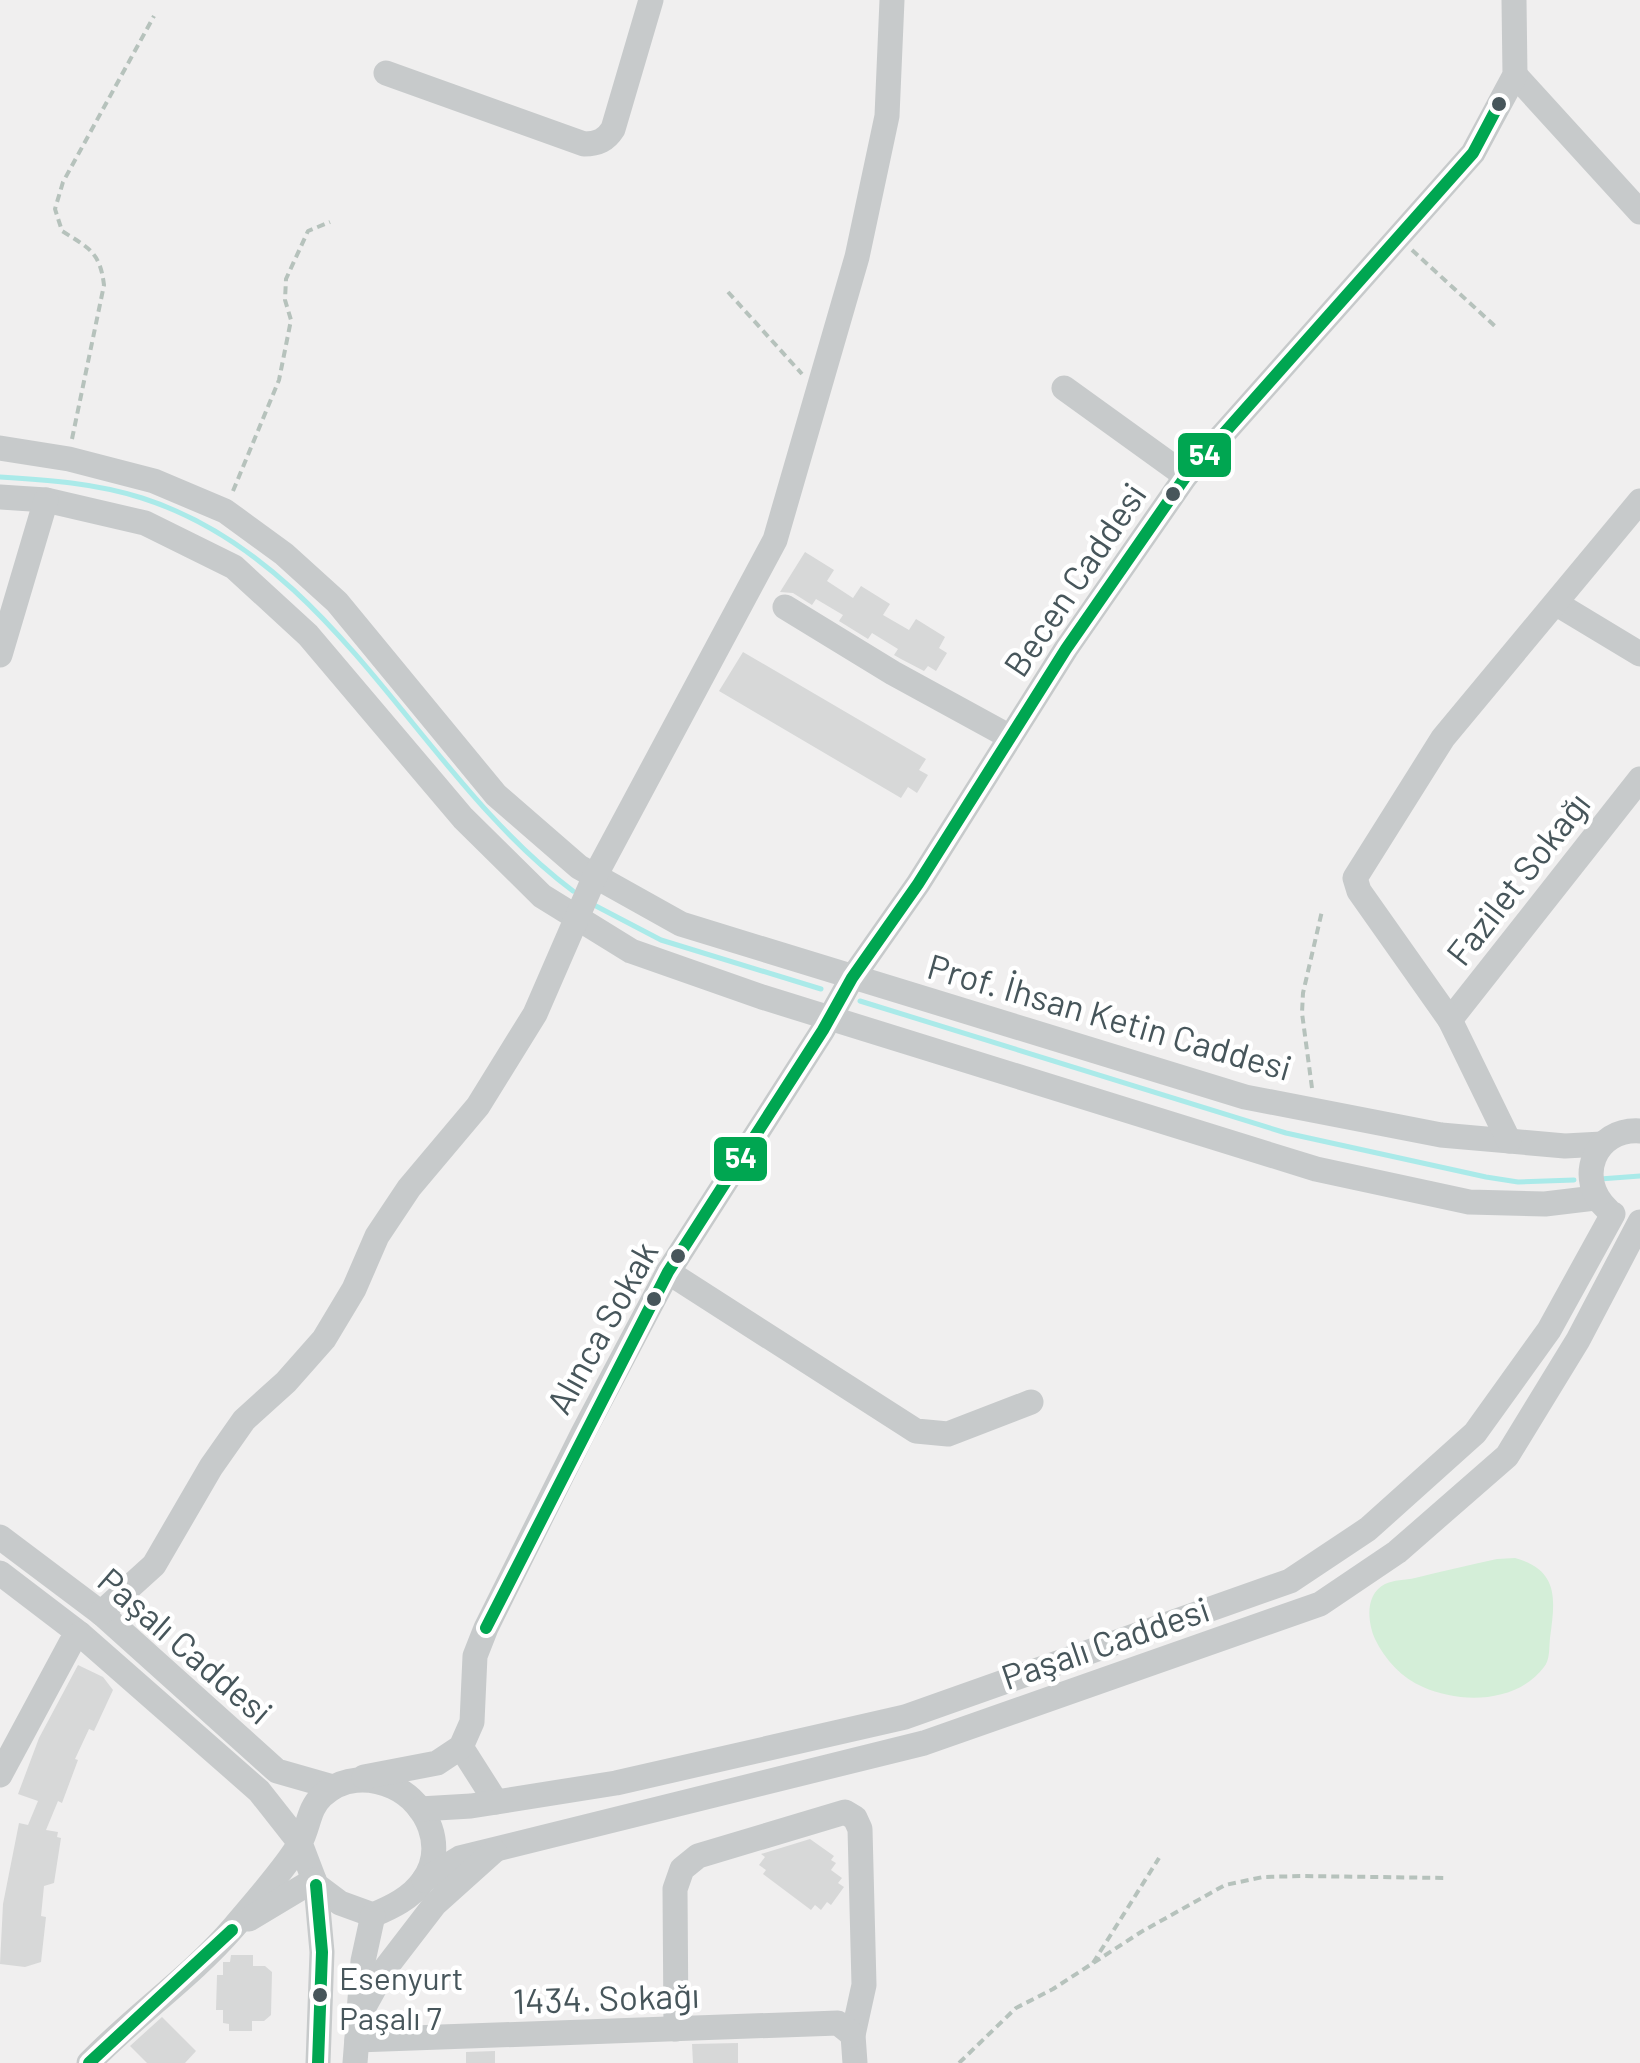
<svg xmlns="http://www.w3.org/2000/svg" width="1640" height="2063" viewBox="0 0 1640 2063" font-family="Barlow,sans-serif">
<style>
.green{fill:#d4eed8}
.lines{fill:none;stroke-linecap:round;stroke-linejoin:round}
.stream{stroke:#aaeae9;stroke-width:5}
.building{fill:#d7d8d8}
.path{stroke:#b6c2bc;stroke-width:4;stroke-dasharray:8 5;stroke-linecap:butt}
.minor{stroke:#c7cacb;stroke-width:25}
.bus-1-casing{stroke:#fff;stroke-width:20}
.bus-1{stroke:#00a651;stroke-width:12}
.bus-dot{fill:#47565b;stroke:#fff;stroke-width:4}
.labels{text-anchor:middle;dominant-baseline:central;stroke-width:9;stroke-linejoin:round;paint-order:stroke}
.bus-label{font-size:32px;fill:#47565b;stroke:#fff;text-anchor:start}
.street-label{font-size:35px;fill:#47565b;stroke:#fff}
.line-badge{stroke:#fff;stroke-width:4}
.badge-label{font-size:28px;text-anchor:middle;font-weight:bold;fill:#fff}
</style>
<rect width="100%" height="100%" fill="#f0efef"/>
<path class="green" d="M1515,1558C1560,1570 1555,1601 1550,1638C1549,1648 1550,1660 1544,1667C1517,1703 1461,1704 1423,1687C1402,1678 1385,1660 1375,1639C1368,1623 1364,1595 1385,1584C1393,1580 1406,1580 1415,1578C1442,1571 1470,1565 1497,1559Z"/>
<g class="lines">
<g class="stream">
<path d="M0,477C48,480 95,483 142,498C338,561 417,774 573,891"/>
<path d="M594,905L661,940L821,989"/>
<path d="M860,1001L1286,1133L1486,1177L1518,1182L1574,1180"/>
<path d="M1600,1179L1640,1176"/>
</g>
</g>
<g class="building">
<path d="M805,552L834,570L827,581L853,598L861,586L890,604L883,615L909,630L916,619L945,637L939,648L947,653L936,671L928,666L924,671L901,659L894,655L898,649L872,633L868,639L839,621L843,615L816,599L812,605L793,593L780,592Z"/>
<path d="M743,652L926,759L919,770L928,775L917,793L908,787L901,798L719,691Z"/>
<path d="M78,1665L103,1677L113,1690L94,1731L89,1729L75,1759L78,1760L62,1803L58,1801L46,1830L58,1832L57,1837L61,1838L54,1883L44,1886L41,1916L46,1917L41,1962L25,1967L0,1964L3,1904L19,1823L28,1825L38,1801L18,1794L39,1738Z"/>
<path d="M810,1839L834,1856L831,1860L836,1863L831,1870L842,1878L838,1883L844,1887L831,1905L827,1902L821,1910L815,1905L811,1910L763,1874L766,1870L759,1865L765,1857L761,1854Z"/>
<path d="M231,1955H253V1966H265L272,1972L271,2015L264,2021H252V2031H229V2024L223,2023V2010H216L217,1975H223V1962H230Z"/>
<path d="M162,2017L196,2051L185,2063H147L130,2046Z"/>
<path d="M738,2043V2063H693L692,2044Z"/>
<path d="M495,2051V2063H466V2052Z"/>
</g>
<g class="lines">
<g class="path">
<path d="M1412,250L1497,328"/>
<path d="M728,292L802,374"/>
<path d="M72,439L104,285C100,252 89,248 62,231L55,209L63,182L154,16"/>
<path d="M233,491L279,380L291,320L285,300L286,279L308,231L330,222"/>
<path d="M1312,1088L1302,1013L1303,993L1322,911"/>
<path d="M1093,1963L1159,1858"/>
<path d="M959,2063L1016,2008L1053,1989L1141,1932L1225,1885L1263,1877L1302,1876L1447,1878"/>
</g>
<g class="minor">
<path d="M386,73L584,144C598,144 606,140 613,129L651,0"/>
<path d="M1515,75L1640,212"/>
<path d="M1064,388L1186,476"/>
<path d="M0,448L69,459L154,481L225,511L284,554L337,602L496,795L579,867L681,924L1245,1097L1441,1135L1565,1146L1602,1144"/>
<path d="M0,497L46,500L145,523L234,567L308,635L463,818L542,896L631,951L762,997L1316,1169L1469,1202L1545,1204L1595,1198"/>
<path d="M1557,604L1640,654"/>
<path d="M785,607L893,673L1010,737"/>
<path d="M0,655L46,500"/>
<path d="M1450,1020L1640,779"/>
<path d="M1509,1141L1450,1020L1359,891L1355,878L1443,738L1640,501"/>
<path d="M1607,1209C1575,1179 1594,1128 1640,1131"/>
<path d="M668,1272L916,1431L948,1434L1031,1402"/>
<path d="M0,1537L101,1613L277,1771L333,1787"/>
<path d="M0,1573L80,1634L259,1791L300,1843L316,1885L340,1903L373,1915C392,1907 411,1898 423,1881C447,1848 428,1803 393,1787C369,1776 342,1777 322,1796C308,1809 309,1827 300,1843C288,1865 251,1907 234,1927C191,1977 135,2015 89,2063"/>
<path d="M101,1613L154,1565L211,1467L244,1420L286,1382L324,1339L354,1289L377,1236L409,1188L478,1106L535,1014L595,876L775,540L857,257L887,116L892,0"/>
<path d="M461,1747L496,1802"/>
<path d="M0,1775L71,1643L80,1634"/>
<path d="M364,1777L437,1763L461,1747L472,1722L475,1656L486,1628L583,1433L668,1272L823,1030L852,978L918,884L1066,649L1186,476L1473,153L1515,75L1514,0"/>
<path d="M420,1809L471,1806L616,1783L905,1717L1290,1581L1368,1529L1475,1433L1549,1330L1613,1214"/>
<path d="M424,1880L460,1858L924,1743L1320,1604L1397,1552L1507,1456L1578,1340L1640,1222"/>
<path d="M316,1885L322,1952L318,2063"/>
<path d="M249,1919L314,1880"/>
<path d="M359,2016L385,1969L435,1904L494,1851"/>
<path d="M676,2029L675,1889L682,1869L698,1856L845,1812L855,1818L860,1829L864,1985L853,2035L855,2063"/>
<path d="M357,2040L838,2023L853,2035"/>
<path d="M355,2063L363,1961L373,1915"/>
</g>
<g class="bus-1-casing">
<g id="bus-1">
<path d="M486,1628L668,1272L823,1030L852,978L918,884L1066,649L1186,476L1473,153L1499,104"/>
<path d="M316,1885L322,1952L318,2063"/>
<path d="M89,2063L232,1930"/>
</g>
</g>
<use href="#bus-1" class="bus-1"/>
</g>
<g class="bus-dot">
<circle cx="1499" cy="104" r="9"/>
<circle cx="1173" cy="494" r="9"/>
<circle cx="678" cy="1256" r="9"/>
<circle cx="654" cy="1299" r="9"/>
<circle cx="320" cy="1995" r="9"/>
</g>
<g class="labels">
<g class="bus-label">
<text x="339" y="1977">Esenyurt<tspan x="339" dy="40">Paşalı 7</tspan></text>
</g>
<g class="street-label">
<text transform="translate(1074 579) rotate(-56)">Becen Caddesi</text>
<text transform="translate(1517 878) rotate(-52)">Fazilet Sokağı</text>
<text transform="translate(1110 1016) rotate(16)">Prof. İhsan Ketin Caddesi</text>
<text transform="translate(601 1327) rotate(-61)">Alınca Sokak</text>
<text transform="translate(1105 1642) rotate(-19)">Paşalı Caddesi</text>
<text transform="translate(186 1645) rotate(41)">Paşalı Caddesi</text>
<text transform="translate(606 1997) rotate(-2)">1434. Sokağı</text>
</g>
</g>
<g class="line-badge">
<rect x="1176" y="431" width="57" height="48" rx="10" fill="#00a651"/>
<rect x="712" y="1135" width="57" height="48" rx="10" fill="#00a651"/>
</g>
<g class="badge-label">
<text x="1205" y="465">54</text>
<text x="741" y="1168">54</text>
</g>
</svg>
